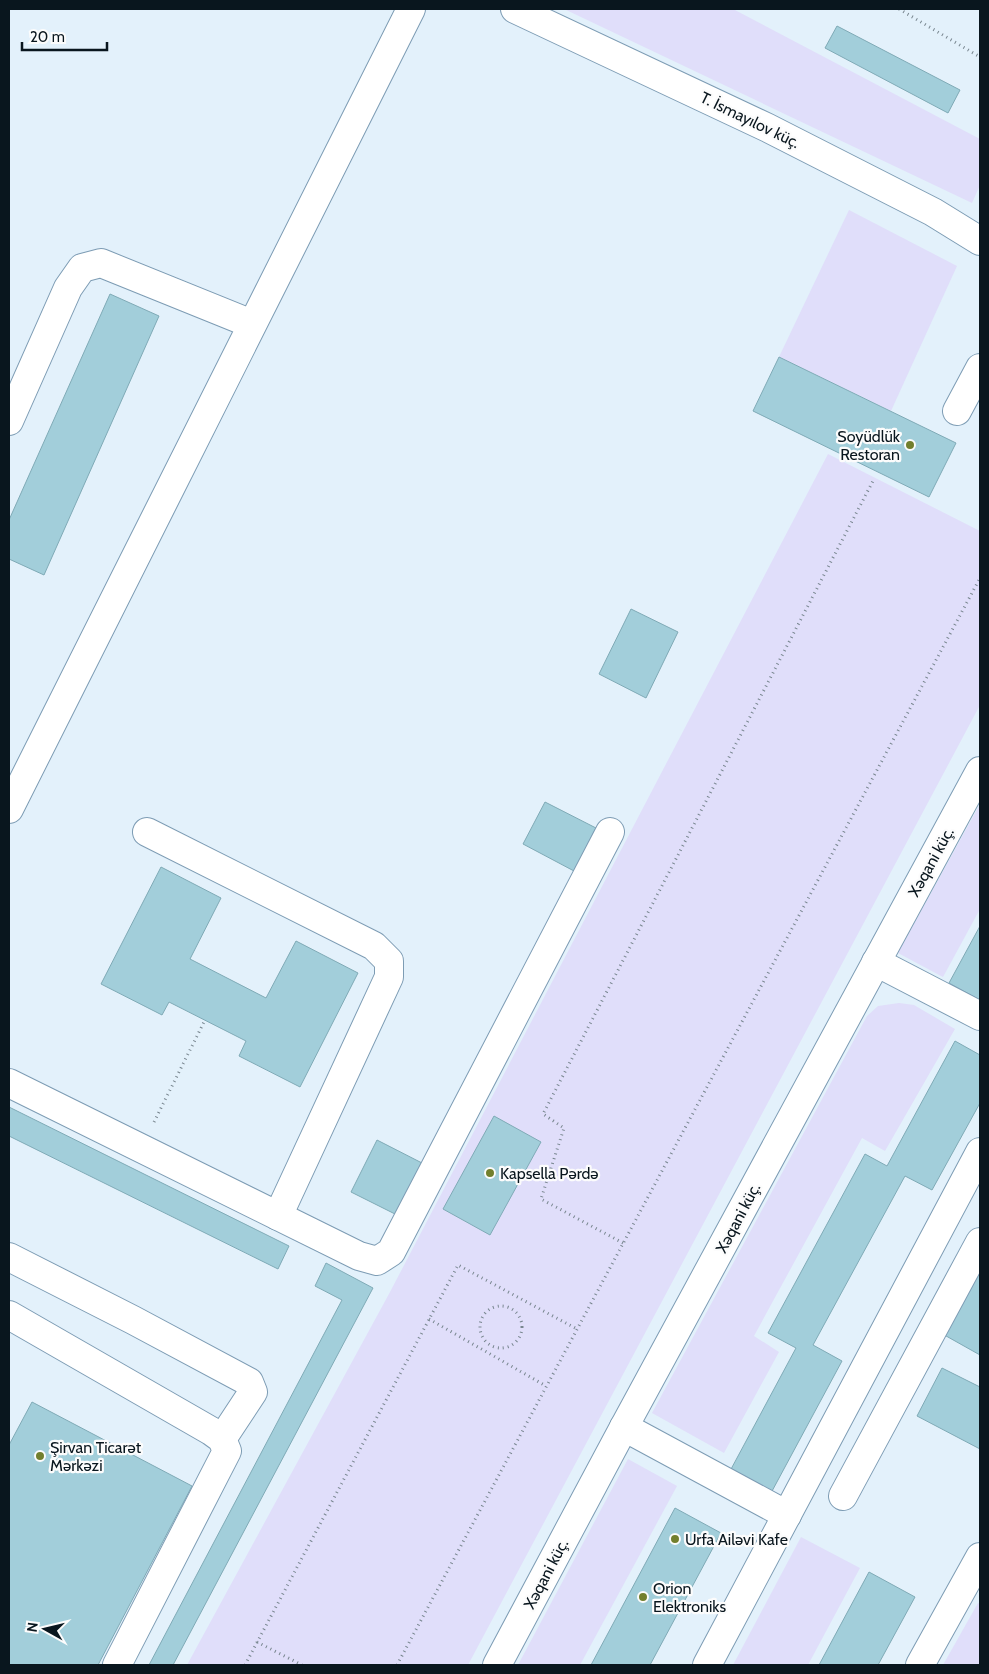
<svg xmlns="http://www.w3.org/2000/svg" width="989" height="1674" viewBox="0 0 989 1674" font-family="Cabin,sans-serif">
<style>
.green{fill:#e0defa}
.building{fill:#a2ceda;stroke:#7faab6}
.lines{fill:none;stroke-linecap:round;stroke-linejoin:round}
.minor-casing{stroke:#7d9cb4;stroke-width:30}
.path{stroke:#78868f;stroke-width:3;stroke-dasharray:1 4;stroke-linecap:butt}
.minor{stroke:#fff;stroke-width:28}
.poi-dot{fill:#727f2d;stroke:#fcfcfc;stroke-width:2}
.labels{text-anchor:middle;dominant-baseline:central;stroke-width:4.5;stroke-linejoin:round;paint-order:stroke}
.street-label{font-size:16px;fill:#09161e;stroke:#fcfcfc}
.poi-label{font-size:16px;fill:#09161e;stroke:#fcfcfc;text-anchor:start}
</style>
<rect width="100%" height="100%" fill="#e3f1fb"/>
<g class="green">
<path d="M564,9H733L980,139V185L972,203Z"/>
<path d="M849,210L957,266L891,411L779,357Z"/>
<path d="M828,454L980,531V705L468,1665H187L390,1292Z"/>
<path d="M980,804V909L943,977L898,953Z"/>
<path d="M899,1003L914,1005L955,1029L885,1151L862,1138L754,1336L779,1352L724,1453L652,1413L867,1016L878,1006Z"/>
<path d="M628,1459L677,1486L580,1665H518Z"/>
<path d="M801,1537L860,1568L808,1665H733Z"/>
<path d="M978,1603L980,1604V1665H943Z"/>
</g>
<g class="building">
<path d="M837,26L960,90L948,113L825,48Z"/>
<path d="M110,294L159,316L44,575L9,559V520Z"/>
<path d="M779,357L956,443L929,497L753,411Z"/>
<path d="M631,609L678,632L646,698L599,674Z"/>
<path d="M545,802L596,828L574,871L523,844Z"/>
<path d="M161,867L221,898L190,959L266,998L296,941L358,973L300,1087L239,1056L246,1041L169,1002L162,1015L101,984Z"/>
<path d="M980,926V1000L949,983Z"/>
<path d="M955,1041L980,1055V1103L932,1190L905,1176L813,1345L842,1361L771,1493L730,1471L796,1348L768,1333L865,1154L887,1166Z"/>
<path d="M9,1107L289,1246L278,1269L9,1136Z"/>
<path d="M494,1116L541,1142L490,1235L443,1209Z"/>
<path d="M377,1140L422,1163L397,1215L351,1192Z"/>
<path d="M980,1256V1355L939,1332Z"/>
<path d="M326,1263L373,1288L173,1665H149L342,1300L315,1286Z"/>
<path d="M942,1368L980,1387V1449L917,1416Z"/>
<path d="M32,1402L192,1486L98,1665H9V1445Z"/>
<path d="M675,1508L721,1533L650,1665H591Z"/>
<path d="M869,1572L915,1597L878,1665H819Z"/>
</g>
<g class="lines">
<g class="minor-casing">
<g id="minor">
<path d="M515,9L768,128L933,212L980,241"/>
<path d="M957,411L980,368"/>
<path d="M9,421L68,288L82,268L101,263L252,324"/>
<path d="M9,809L411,9"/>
<path d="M147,832L374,946L389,961V977L278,1216"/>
<path d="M876,962L980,1016"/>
<path d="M9,1083L359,1256L377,1261L391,1252L610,832"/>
<path d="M9,1257L133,1320L249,1382L253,1392L222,1439"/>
<path d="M9,1315L211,1431L222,1439L227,1451L117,1665"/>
<path d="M624,1427L787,1515"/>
<path d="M843,1496L980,1242"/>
<path d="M497,1665L624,1427L980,771"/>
<path d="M707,1665L980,1152"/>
<path d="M920,1665L980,1557"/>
</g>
</g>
<g class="path">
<path d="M899,9L980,57"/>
<path d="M154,1122L205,1020"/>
<path d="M623,1243L541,1199L564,1128L543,1114L874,479"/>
<circle cx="501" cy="1327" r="21"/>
<path d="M429,1319L546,1386"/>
<path d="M257,1642L302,1665"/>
<path d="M245,1665L458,1265L577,1329"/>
<path d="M397,1665L980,578"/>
</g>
<use href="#minor" class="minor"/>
</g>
<g class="poi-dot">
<circle cx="910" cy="445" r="5"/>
<circle cx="490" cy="1173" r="5"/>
<circle cx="40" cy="1456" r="5"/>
<circle cx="675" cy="1539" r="5"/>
<circle cx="643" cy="1597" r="5"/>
</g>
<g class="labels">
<g class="street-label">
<text transform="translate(750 120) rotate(26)">T. İsmayılov küç.</text>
<text transform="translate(931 862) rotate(-61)">Xəqani küç.</text>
<text transform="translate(738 1218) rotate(-62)">Xəqani küç.</text>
<text transform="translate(546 1574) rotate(-62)">Xəqani küç.</text>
</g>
<g class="poi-label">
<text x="900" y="436" text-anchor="end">Soyüdlük<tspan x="900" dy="18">Restoran</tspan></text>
<text x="500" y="1173">Kapsella Pərdə</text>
<text x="50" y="1447">Şirvan Ticarət<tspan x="50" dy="18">Mərkəzi</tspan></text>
<text x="685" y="1539">Urfa Ailəvi Kafe</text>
<text x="653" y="1588">Orion<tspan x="653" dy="18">Elektroniks</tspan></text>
</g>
</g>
<rect width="989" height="1674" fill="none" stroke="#09161e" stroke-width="20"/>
<g transform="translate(45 1629) rotate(278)" stroke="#fcfcfc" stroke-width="4" paint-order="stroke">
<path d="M0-4L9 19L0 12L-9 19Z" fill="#09161e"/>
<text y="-8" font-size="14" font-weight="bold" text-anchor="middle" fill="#09161e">N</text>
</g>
<path d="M22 42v8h85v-8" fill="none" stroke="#09161e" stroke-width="2.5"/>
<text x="30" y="42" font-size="15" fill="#09161e" stroke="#fcfcfc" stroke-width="4" paint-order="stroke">20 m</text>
</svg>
